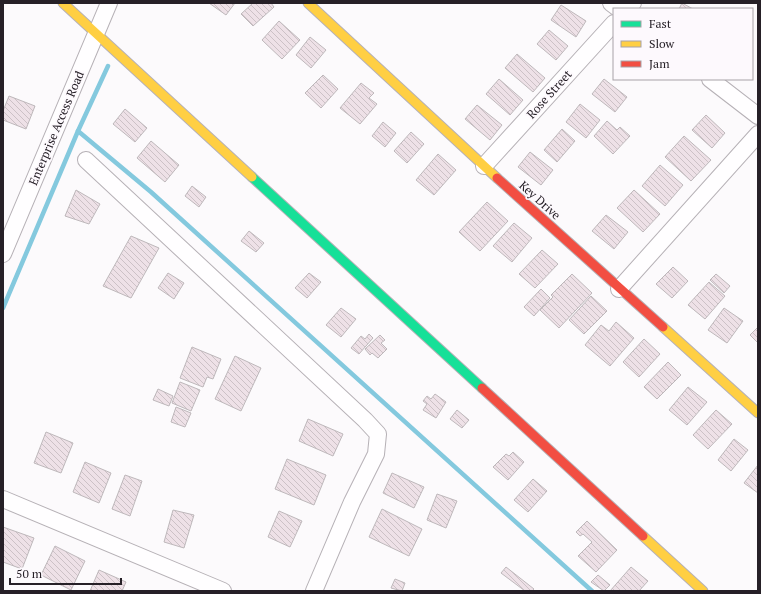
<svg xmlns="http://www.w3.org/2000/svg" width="761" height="594" viewBox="0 0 761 594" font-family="'PT Serif',serif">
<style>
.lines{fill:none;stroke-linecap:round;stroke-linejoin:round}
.stream{stroke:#84c9de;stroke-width:4.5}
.building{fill:url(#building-back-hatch);stroke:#beb8bb}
.street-casing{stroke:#b6b1b6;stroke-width:18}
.fast-casing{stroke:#b6b1b6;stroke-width:11}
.slow-casing{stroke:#b6b1b6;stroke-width:11}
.jam-casing{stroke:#b6b1b6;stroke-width:11}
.street{stroke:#fffeff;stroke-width:16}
.fast{stroke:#16e098;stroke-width:9}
.slow{stroke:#ffcf43;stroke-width:9}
.jam{stroke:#f24e42;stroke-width:9}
.labels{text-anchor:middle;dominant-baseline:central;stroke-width:3.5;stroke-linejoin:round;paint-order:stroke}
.street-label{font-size:12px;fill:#262027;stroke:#fdf9fd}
</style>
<defs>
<pattern id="building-back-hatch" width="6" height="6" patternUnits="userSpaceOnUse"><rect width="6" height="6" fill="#eee1e7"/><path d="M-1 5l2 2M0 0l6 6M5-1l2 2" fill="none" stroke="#ccc1c6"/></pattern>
</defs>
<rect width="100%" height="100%" fill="#fcfafc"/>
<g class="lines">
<g class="stream">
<path d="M78,131L151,192L592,591"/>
<path d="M3,308L78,131L108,66"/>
</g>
</g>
<g class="building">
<path d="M209,3H235L226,15Z"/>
<path d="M253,3H271L274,7L253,26L241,14Z"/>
<path d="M682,3L693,9H679Z"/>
<path d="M561,5L586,21L576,37L551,20Z"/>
<path d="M279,21L300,40L282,59L262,40Z"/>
<path d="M549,30L568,46L556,60L537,44Z"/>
<path d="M310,37L326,50L311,68L296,55Z"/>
<path d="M517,54L545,78L533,92L505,68Z"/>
<path d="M323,75L338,89L321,108L305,93Z"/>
<path d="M499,79L523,100L510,115L486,94Z"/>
<path d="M604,79L627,97L615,112L592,94Z"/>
<path d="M361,83L374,93L369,98L377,104L360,124L340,108Z"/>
<path d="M9,96L35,106L26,129L3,120V111Z"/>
<path d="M580,104L600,120L586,138L566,122Z"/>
<path d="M477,105L502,125L490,140L465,119Z"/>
<path d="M125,109L147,128L135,142L113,124Z"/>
<path d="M706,115L725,133L712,148L692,130Z"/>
<path d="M607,121L617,130L620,127L630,136L613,154L594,136Z"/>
<path d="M383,122L396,133L385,147L372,136Z"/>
<path d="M562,129L575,141L557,162L544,150Z"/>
<path d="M411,132L424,144L407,163L394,151Z"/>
<path d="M684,136L711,160L691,181L665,157Z"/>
<path d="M151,141L179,165L165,182L137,158Z"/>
<path d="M530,152L553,170L541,185L518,167Z"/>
<path d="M438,154L456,170L434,195L416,180Z"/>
<path d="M660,165L683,185L665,206L642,186Z"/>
<path d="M192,186L206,197L199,207L185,196Z"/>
<path d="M76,190L100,204L89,224L65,216Z"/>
<path d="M634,190L660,214L643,232L617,208Z"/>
<path d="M487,202L508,221L480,251L459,232Z"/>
<path d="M606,215L628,232L614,249L592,231Z"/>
<path d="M514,223L532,238L512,262L493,246Z"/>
<path d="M249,231L264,243L256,252L241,241Z"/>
<path d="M131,236L159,248L131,298L103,286Z"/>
<path d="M542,250L558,264L535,288L519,274Z"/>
<path d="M673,267L688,281L672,298L656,284Z"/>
<path d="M168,273L184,283L174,299L158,288Z"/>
<path d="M309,273L321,282L307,298L295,288Z"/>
<path d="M572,274L592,293L559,328L540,310L553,297L551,295Z"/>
<path d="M716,274L730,286L724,293L710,280Z"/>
<path d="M709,282L725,296L705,319L688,305Z"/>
<path d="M541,289L550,298L534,316L524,307Z"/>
<path d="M591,296L607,311L584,334L569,320Z"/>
<path d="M341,308L356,319L341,337L326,325Z"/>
<path d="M724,308L743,321L727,343L708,330Z"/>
<path d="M616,322L634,338L610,366L585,345L601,325L609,331Z"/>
<path d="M758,327V343L750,335Z"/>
<path d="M369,334L373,338L359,354L351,348L361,336L365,339Z"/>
<path d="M380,335L385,340L381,343L387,349L378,358L372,353L370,355L365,349Z"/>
<path d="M644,339L660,354L639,377L623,362Z"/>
<path d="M192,347L221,359L213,379L207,377L203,387L180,378Z"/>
<path d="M235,356L261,368L241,411L215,399Z"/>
<path d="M668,362L681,375L657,399L644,387Z"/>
<path d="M180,382L200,390L191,411L172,403Z"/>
<path d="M688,387L707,402L687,425L669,410Z"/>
<path d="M158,389L173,396L169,406L153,400Z"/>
<path d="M435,394L446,402L436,418L423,410L427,404L423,401L427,396L431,399Z"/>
<path d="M176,407L191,413L185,427L171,422Z"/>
<path d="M457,410L469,420L462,428L450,419Z"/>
<path d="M716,410L732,424L708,449L693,435Z"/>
<path d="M308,419L343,434L333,456L299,441Z"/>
<path d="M46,432L73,443L61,473L34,463Z"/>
<path d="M734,439L748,450L731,471L718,460Z"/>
<path d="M513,452L524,462L508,480L493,467L506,454L509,456Z"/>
<path d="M287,459L326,475L314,505L275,489Z"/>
<path d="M85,462L111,473L99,503L73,492Z"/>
<path d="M758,465V493L744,483Z"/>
<path d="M392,473L424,487L414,508L383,493Z"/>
<path d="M125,475L142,481L130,516L112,509Z"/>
<path d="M533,479L547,491L528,512L514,500Z"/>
<path d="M437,494L457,501L446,528L427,520Z"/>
<path d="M382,509L422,529L409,556L369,537Z"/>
<path d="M173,510L194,515L184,548L164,542Z"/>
<path d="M279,511L302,521L290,547L268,537Z"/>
<path d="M587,521L617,550L596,572L578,556L592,542L583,534L580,536L576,532Z"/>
<path d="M3,527L34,538L22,569L3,562Z"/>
<path d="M55,546L85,561L71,590L41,575Z"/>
<path d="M506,567L534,589L532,591H525L501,573Z"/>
<path d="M631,567L648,581L639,591H610Z"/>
<path d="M99,570L126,582L122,591H90Z"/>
<path d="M598,575L610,585L604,591L591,582Z"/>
<path d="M395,579L405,583L402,591L391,588Z"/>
</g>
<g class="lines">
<g class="street-casing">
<g id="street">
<path d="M611,3L619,9"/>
<path d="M627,9L633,3"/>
<path d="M710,79L758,116"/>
<path d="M86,160L365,420L378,434L376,454L352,502L314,591"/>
<path d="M484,166L614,23"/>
<path d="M3,254L109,3"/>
<path d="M619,289L758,134"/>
<path d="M3,499L223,591"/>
</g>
</g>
<g class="fast-casing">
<path id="fast" d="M252,177L482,388"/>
</g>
<g class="slow-casing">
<g id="slow">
<path d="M63,3L252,177"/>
<path d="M308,3L497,178"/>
<path d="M663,327L758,413"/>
<path d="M643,536L703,591"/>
</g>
</g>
<g class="jam-casing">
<g id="jam">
<path d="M497,178L663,327"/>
<path d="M482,388L643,536"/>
</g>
</g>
<use href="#street" class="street"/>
<use href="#fast" class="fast"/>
<use href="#slow" class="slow"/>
<use href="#jam" class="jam"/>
</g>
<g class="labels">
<g class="street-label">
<text transform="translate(549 94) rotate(-48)">Rose Street</text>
<text transform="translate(56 128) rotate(-67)">Enterprise Access Road</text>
<text transform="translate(540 200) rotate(42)">Key Drive</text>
</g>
</g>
<rect width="761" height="594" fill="none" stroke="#262027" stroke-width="8"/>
<rect x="613" y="8" width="140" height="72" fill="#fdf9fd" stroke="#a7a2a7"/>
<rect x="621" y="21" width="20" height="6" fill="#16e098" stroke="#a7a2a7"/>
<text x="649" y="28" font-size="12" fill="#262027">Fast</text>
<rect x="621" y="41" width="20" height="6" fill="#ffcf43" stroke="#a7a2a7"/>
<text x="649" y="48" font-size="12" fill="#262027">Slow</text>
<rect x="621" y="61" width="20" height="6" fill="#f24e42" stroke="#a7a2a7"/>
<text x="649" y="68" font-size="12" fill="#262027">Jam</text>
<path d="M10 578v6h111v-6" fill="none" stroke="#262027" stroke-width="2"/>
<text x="16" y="578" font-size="12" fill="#262027" stroke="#fdf9fd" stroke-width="3" paint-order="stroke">50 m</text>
</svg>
